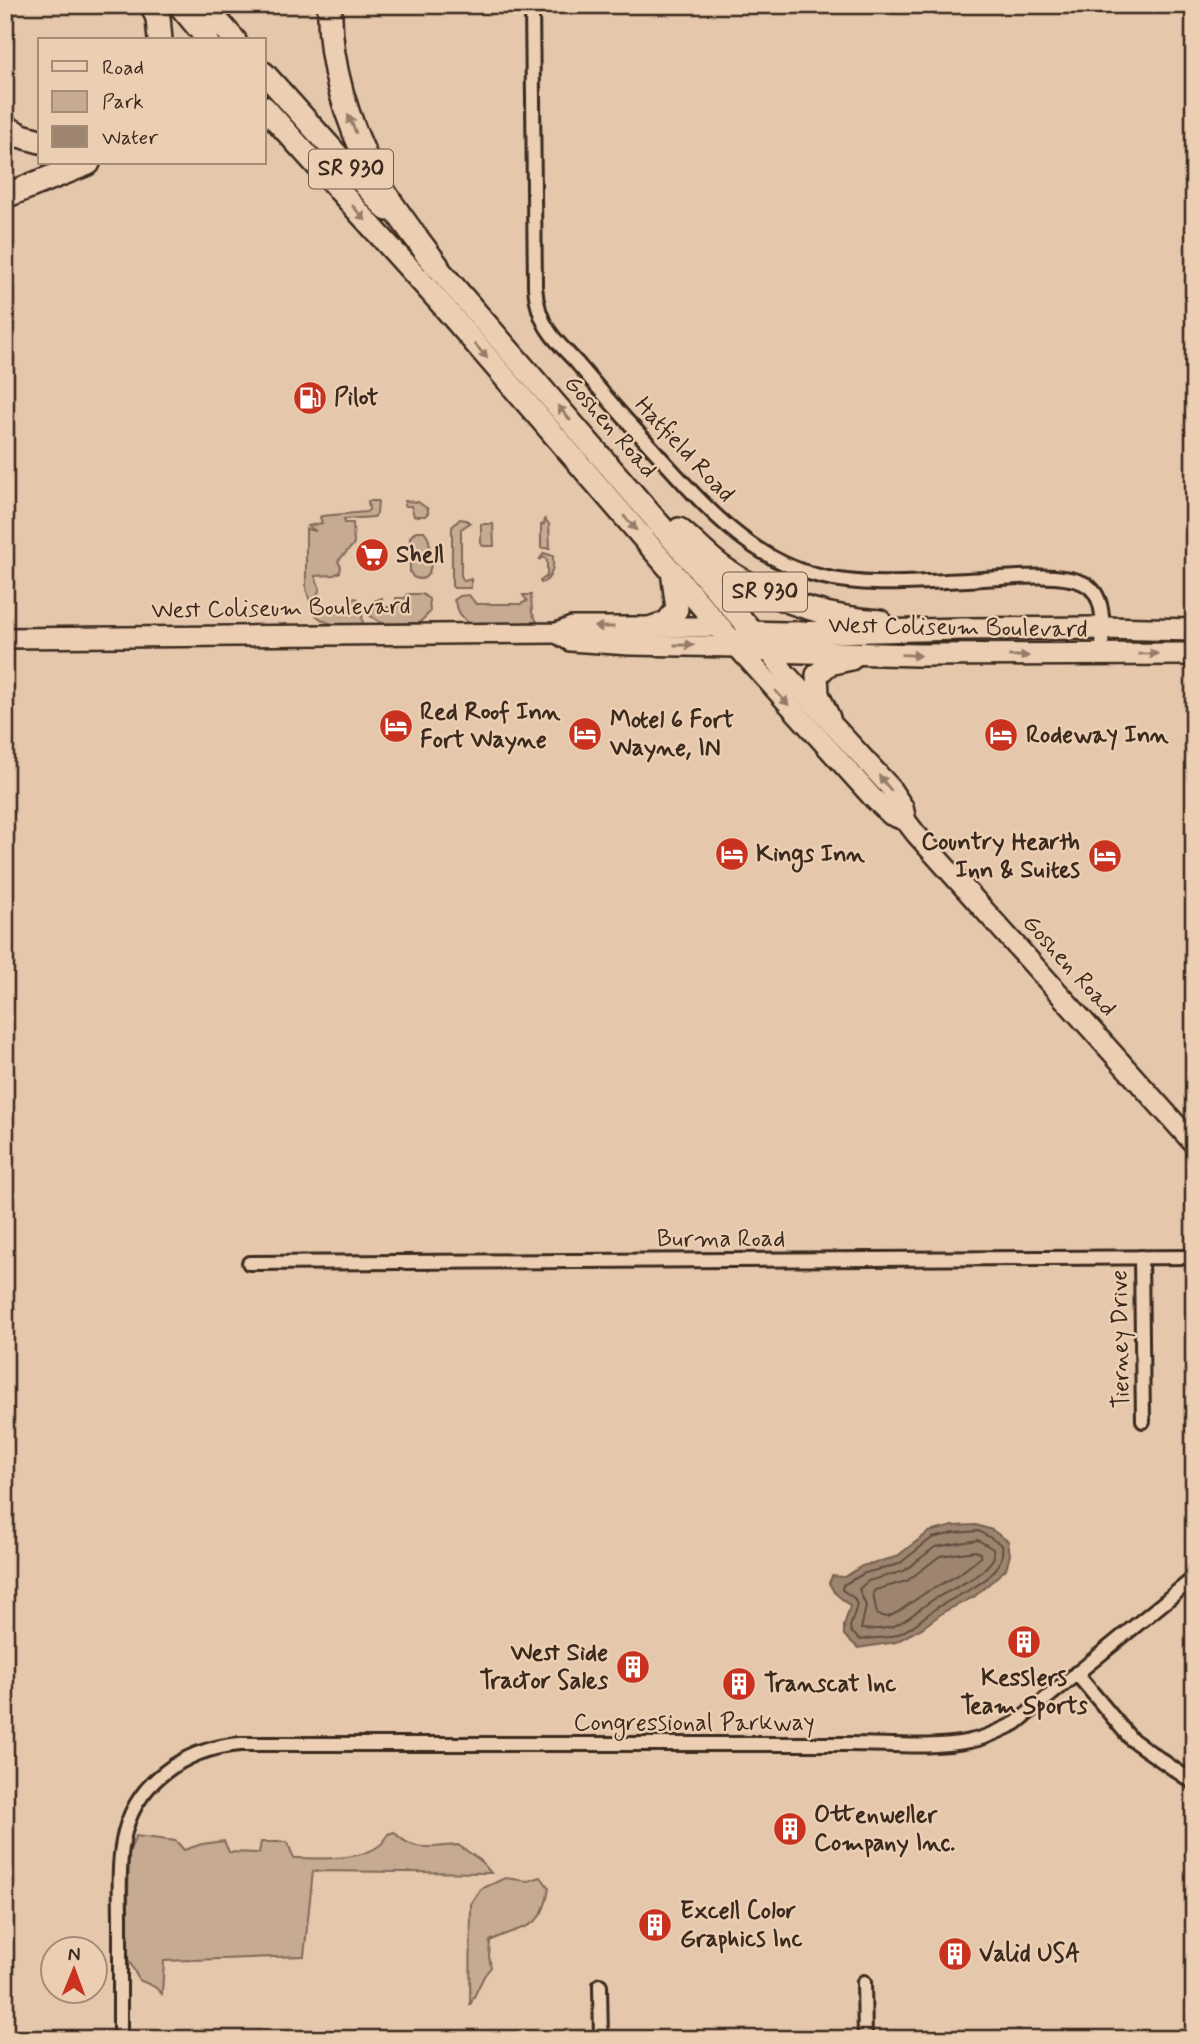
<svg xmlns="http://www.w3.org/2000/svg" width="1199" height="2044" viewBox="0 0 1199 2044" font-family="Mynerve,sans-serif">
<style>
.green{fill:#c6aa92;stroke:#806a58;stroke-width:2}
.water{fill:#9d8570;stroke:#76614f;stroke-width:2}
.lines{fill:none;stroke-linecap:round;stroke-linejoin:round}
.shore{stroke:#624e3f;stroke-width:2}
.minor-casing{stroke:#3b2a1e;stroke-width:18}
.primary-casing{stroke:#3b2a1e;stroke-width:24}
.trunk-casing{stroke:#3b2a1e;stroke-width:26}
.motorway-casing{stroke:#3b2a1e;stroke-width:28}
.minor{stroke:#ecceb2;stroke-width:12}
.primary{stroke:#ecceb2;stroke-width:19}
.trunk{stroke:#ecceb2;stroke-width:21}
.motorway{stroke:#ecceb2;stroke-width:23}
.oneway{fill:#947c68}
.labels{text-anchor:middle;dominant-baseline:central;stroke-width:5;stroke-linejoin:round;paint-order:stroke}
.shield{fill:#ecceb2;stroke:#705b4a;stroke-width:2}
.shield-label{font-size:23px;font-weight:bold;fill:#3b2a1e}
.poi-label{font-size:24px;font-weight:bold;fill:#3b2a1e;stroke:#ecceb2;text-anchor:start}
.street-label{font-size:24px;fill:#3b2a1e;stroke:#ecceb2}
</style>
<rect width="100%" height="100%" fill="#e5c7ac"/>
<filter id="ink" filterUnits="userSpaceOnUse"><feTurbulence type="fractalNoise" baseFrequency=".0143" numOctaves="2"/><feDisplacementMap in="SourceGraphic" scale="14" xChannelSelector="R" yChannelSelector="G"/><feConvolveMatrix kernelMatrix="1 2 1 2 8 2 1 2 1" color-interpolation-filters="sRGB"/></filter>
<g filter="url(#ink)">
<g class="green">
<path d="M368,501H378L377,514L374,517L344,519L345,523H353L354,544L338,561L341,567L340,572L334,575L315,576L320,589L316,597L310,601L306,589V529L316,531L308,526L322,523L320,517L322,516L366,512L369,510Z"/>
<path d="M405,501L418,502L428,509V513L425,516H414L411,506H405Z"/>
<path d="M460,519L466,520L470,523L461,529V576L464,581L471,579V588H454L452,586V527Z"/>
<path d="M545,519L549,524L550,548H541V525L544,524Z"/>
<path d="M481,524H493L494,546H483L481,544Z"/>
<path d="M416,531H424C433,539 438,589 413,577L410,572V537Z"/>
<path d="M544,553L553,556C554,566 552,580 541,583L540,581L547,576V561L544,557L539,560Z"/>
<path d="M408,594H422L429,599L430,612L419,623L383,624L369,615L370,605L374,601L382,598L381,604L383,607H396L400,604L396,603V598H405Z"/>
<path d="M469,595L476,604H521L527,601L523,595H531L532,613L538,623H468L460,614L454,600L460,596Z"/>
<path d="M356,598L361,603L363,624C347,625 329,628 316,615L320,610L348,608L352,599Z"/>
<path d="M394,1832C415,1854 430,1846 458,1845L480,1860L491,1873L313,1871L304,1956L164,1961L162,1994L155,1987L139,1980L127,1957L129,1852L136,1836L176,1841L184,1850L202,1844L224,1841L229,1852L259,1853L261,1842H287L294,1858C319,1859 378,1862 388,1834Z"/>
<path d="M541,1877L549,1888C542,1934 523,1923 490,1941L489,1957L491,1967L484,1976L470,2005L471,1904L481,1889L505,1878L528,1881Z"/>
</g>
<path class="water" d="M976,1525L992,1530L1008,1541L1010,1555L1006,1569L974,1597L945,1611L922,1628L896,1642L858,1648L844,1635V1626L850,1606L834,1592L829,1583L832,1576L845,1577L862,1566L896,1557L929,1532L953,1526Z"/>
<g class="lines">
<g class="shore">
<path d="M979,1531L1002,1545C1007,1580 958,1593 935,1609C922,1618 910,1631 893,1636C883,1639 871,1637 861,1640L851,1632L850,1627L857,1605L854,1598L842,1590L843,1585L865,1573L899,1564L932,1538L954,1533Z"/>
<path d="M978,1540L993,1549L994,1557C982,1579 951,1588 931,1601C918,1610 908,1620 894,1626C886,1629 869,1630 861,1629L866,1606L859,1589L868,1581L904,1571L935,1547Z"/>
<path d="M975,1551L980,1553V1558L958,1575L925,1593L898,1612L888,1617L877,1615L873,1593L875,1590L907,1581L940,1556Z"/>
</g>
<g class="minor-casing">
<g id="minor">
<path d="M532,5L535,286C536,301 540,318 549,331C556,342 567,352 577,363C594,383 611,403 629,423C684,481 738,557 819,576C867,588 920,582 967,580C998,579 1057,571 1083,583C1108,594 1102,632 1102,655"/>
<path d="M1141,1257L1143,1421"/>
<path d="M249,1263L1194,1257"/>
<path d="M1076,1673L1131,1739L1194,1783"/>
<path d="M864,1982L865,2039"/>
<path d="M600,1985L601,2039"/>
<path d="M120,2039C120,2000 120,1960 120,1921C120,1895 118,1867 123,1841C133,1783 184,1749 240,1744H849C889,1744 932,1749 970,1741C987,1738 1001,1730 1016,1723L1194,1578"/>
</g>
</g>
<g class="primary-casing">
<g id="primary">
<path d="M557,633L570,641L630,645L737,647L873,798L891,815L906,821"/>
<path d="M5,638L557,633L572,627H721"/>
<path d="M769,651L786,674L889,786L903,807L906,821L916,834L1194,1144"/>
</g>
</g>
<g class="trunk-casing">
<g id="trunk">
<path d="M179,5L208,40"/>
<path d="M204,5L235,40"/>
<path d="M264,73L387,210"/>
<path d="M264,107L437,299L737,647L769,651L917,655L1194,654"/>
<path d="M425,253L769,651"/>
<path d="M679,529C694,541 708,557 724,568C771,601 823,617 880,621"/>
<path d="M652,627L667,622L677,609L672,571"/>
<path d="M747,632L786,633L963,629L1102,628L1194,630"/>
<path d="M829,718L818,694L817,675L829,664L851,659"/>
</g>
</g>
<g class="motorway-casing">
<g id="motorway">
<path d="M152,5L158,18L160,40"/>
<path d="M330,5C328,65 348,124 375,177C391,207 417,238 437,266"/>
<path d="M5,127L22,136L40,141"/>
<path d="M5,196L88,163"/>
</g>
</g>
<use href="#minor" class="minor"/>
<use href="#primary" class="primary"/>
<use href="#trunk" class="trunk"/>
<use href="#motorway" class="motorway"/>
</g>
<defs><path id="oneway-solid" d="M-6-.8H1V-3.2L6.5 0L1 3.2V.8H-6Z" transform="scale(1.75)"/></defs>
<g class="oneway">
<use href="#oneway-solid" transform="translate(352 124) rotate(-114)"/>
<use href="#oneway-solid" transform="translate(359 213) rotate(48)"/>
<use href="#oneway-solid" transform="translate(481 351) rotate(49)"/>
<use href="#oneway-solid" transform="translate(564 413) rotate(-131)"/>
<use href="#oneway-solid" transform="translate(630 523) rotate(49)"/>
<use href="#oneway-solid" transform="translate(604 627) rotate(-180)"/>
<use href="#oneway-solid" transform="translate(684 645)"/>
<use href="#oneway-solid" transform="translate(1148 654) rotate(-1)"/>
<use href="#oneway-solid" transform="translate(911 655) rotate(2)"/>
<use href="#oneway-solid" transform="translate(1019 656)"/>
<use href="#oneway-solid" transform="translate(782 698) rotate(47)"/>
<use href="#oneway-solid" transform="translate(885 783) rotate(-129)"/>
</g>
</g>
<defs>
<g id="fuel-disc" transform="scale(1.75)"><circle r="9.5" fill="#c8321e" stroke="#ecceb2"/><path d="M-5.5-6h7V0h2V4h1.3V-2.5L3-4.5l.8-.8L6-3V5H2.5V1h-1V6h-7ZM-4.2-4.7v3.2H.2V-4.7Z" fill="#fff"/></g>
<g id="supermarket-disc" transform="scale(1.75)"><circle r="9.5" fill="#c8321e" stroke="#ecceb2"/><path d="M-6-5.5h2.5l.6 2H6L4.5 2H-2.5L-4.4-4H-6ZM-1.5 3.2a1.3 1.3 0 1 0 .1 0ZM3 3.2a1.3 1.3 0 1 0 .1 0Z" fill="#fff"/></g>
<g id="hotel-disc" transform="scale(1.75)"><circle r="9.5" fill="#c8321e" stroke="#ecceb2"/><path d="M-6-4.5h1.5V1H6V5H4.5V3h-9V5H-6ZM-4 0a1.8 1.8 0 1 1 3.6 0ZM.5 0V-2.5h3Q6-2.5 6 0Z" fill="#fff"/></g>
<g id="building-disc" transform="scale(1.75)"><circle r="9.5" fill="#c8321e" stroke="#ecceb2"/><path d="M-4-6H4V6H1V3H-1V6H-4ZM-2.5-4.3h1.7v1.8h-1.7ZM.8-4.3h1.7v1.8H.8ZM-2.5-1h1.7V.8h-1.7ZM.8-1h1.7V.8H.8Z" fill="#fff"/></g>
</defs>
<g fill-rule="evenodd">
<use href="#fuel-disc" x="310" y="398"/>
<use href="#supermarket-disc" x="372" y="555"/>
<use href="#hotel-disc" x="396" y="726"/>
<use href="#hotel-disc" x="585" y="734"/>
<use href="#hotel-disc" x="1001" y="735"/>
<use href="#hotel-disc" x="732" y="854"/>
<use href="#hotel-disc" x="1105" y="856"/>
<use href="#building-disc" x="1024" y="1642"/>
<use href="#building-disc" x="633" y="1667"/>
<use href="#building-disc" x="739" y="1684"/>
<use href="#building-disc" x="790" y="1829"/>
<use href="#building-disc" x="655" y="1925"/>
<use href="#building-disc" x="955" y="1954"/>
</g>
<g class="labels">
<g class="shield">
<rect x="309" y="149.5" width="84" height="39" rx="5"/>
<rect x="723" y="572.5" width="84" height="39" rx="5"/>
</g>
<g class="shield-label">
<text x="351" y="169">SR 930</text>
<text x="765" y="592">SR 930</text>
</g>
<g class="poi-label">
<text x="334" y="398">Pilot</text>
<text x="396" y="555">Shell</text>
<text x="420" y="712">Red Roof Inn<tspan x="420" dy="28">Fort Wayne</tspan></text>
<text x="610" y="720">Motel 6 Fort<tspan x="610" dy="28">Wayne, IN</tspan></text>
<text x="1026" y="735">Rodeway Inn</text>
<text x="1080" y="842" text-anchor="end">Country Hearth<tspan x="1080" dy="28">Inn &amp; Suites</tspan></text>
<text x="756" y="854">Kings Inn</text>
<text x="608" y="1653" text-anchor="end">West Side<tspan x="608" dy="28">Tractor Sales</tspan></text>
<text x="1024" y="1678" text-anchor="middle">Kesslers<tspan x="1024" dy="28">Team Sports</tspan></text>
<text x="764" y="1684">Transcat Inc</text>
<text x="814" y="1815">Ottenweller<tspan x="814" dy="28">Company Inc.</tspan></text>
<text x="680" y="1911">Excell Color<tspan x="680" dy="28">Graphics Inc</tspan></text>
<text x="979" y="1954">Valid USA</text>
</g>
<g class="street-label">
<text transform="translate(610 427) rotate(49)">Goshen Road</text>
<text transform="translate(684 450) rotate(47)">Hatfield Road</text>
<text transform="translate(281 609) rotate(-1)">West Coliseum Boulevard</text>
<text transform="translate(958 628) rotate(1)">West Coliseum Boulevard</text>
<text transform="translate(1069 966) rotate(48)">Goshen Road</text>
<text x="721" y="1239">Burma Road</text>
<text transform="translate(1121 1339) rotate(-91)">Tierney Drive</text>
<text x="694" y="1723">Congressional Parkway</text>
</g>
</g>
<rect width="1199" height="2044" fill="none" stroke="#ecceb2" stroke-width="28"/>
<rect x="14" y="14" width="1171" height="2016" fill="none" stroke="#3b2a1e" stroke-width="2.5" filter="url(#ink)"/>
<rect x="38" y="38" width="228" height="126" fill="#ecceb2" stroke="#a58c77" stroke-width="2"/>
<rect x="52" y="61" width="35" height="10" fill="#ecceb2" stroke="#a58c77" stroke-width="2"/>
<text x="102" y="74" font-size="21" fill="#3b2a1e">Road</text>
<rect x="52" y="91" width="35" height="21" fill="#c6aa92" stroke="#a58c77" stroke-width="2"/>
<text x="102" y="108" font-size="21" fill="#3b2a1e">Park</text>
<rect x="52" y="126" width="35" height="21" fill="#9d8570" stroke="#a58c77" stroke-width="2"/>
<text x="102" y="144" font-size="21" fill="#3b2a1e">Water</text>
<g transform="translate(74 1970) rotate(1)"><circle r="33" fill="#ecceb2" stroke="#a58c77" stroke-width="2"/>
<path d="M0-5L12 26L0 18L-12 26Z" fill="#c8321e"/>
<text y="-10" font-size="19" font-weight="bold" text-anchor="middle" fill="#3b2a1e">N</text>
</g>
</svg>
